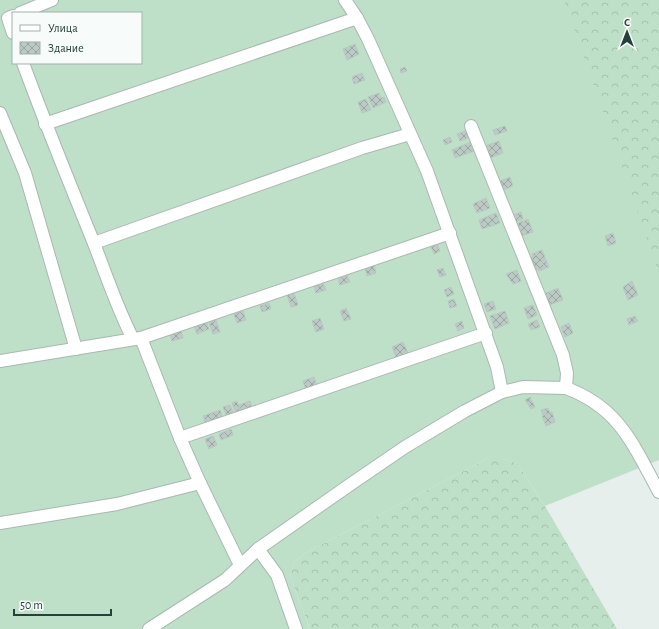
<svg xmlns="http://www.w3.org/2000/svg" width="659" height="629" viewBox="0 0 659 629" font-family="'Alegreya Sans',sans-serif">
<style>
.forest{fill:url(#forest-crowns)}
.garden{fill:#bfe0c8;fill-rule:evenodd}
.building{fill:url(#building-cross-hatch);stroke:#b8c9c2}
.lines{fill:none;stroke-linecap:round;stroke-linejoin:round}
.minor-casing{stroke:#a8b8b2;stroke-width:14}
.minor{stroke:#fff;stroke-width:12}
</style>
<defs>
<pattern id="forest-crowns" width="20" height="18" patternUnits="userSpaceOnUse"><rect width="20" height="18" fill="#bfe0c8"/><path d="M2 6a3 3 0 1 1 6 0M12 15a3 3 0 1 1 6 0" fill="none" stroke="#a4c1ad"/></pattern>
<pattern id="building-cross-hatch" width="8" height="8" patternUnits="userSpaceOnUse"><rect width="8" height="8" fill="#bbcac4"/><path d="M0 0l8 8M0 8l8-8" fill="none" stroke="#98a6a0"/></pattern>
</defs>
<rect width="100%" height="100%" fill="#e6efeb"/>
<g class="forest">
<path d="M505,0H659V369Z"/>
<path d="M487,459H503L517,463L545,506L617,629H310L290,576L294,563L305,553Z"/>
</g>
<path class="garden" d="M0,0H564L659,273V460L545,506L517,463L503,459H487L305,553L294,563L290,576L310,629H0ZM13,13H141V63H13Z"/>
<g class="building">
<path d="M355,44L359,54L347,60L343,49Z"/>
<path d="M405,67L407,71L401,73L400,69Z"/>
<path d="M362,73L365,80L354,84L352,77Z"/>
<path d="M379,93L381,98L384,97L386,102L373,108L368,97Z"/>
<path d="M366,99L371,110L362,113L358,102Z"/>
<path d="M505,126L507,131L495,135L493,130Z"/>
<path d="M468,130L471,137L460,141L457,134Z"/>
<path d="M450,137L452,142L445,145L443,140Z"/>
<path d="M473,141L477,150L455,158L452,150Z"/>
<path d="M499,141L503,153L490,158L485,146Z"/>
<path d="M510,177L513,186L503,190L500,181Z"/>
<path d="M486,198L490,208L477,213L473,204Z"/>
<path d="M521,212L523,219L513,223L511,216Z"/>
<path d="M496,213L500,223L482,229L479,220Z"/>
<path d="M528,219L533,232L521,236L516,224Z"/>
<path d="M613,233L616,243L608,246L605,236Z"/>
<path d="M437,244L440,251L434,254L431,247Z"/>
<path d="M542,250L549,267L539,271L538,269L544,267L539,254L533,257L532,254Z"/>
<path d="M539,254L544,267L535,270L530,258Z"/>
<path d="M374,265L376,273L367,276L365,268Z"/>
<path d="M443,268L446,275L440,277L437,270Z"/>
<path d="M517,270L521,281L513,284L506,274Z"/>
<path d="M347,275L350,282L340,285L338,278Z"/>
<path d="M632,281L638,295L628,300L623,287Z"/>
<path d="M323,283L326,290L316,293L314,286Z"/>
<path d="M451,287L454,294L447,297L444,290Z"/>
<path d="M558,288L563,300L549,305L544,294Z"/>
<path d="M294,293L298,305L291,307L287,295Z"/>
<path d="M454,299L457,306L450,308L448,301Z"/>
<path d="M493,301L496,309L487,312L484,304Z"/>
<path d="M269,303L271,309L262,312L260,306Z"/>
<path d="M533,305L537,315L528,319L524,308Z"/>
<path d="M346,308L351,319L344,321L340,311Z"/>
<path d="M243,311L246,320L237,323L234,314Z"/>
<path d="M505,311L509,323L495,329L490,316Z"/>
<path d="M635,316L638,321L629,325L627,319Z"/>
<path d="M320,318L324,329L316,332L312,321Z"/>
<path d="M216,320L220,332L213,334L209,323Z"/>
<path d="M537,320L540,327L531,330L528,324Z"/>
<path d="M462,321L464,328L458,331L455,324Z"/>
<path d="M206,322L209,329L197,334L194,326Z"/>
<path d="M569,323L573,333L565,337L561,327Z"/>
<path d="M181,331L183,338L172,341L170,334Z"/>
<path d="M403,342L409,355L397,360L392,347Z"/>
<path d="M314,377L317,386L306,390L303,381Z"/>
<path d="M530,397L535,407L531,409L525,400Z"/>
<path d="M237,401L241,412L236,414L232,403Z"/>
<path d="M250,401L253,411L243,415L239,405Z"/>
<path d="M230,405L234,415L227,418L223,407Z"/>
<path d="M548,408L550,413L543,415L541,410Z"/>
<path d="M220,410L223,418L206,424L203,416Z"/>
<path d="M552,412L555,422L546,426L542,416Z"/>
<path d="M231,429L233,435L221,440L219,434Z"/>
<path d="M213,436L217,445L209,449L205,439Z"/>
</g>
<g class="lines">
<g class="minor-casing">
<g id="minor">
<path d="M345,0L357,18L368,39L427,171L497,367L502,392"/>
<path d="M20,13L52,0"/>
<path d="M13,16L8,18L13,33"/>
<path d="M23,63C45,123 69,182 93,241C106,274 117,308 133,339"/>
<path d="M0,113L25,173L76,349"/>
<path d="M45,124L357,18"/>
<path d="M94,243L362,148L410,134"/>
<path d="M141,338L180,438L200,483L240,565"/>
<path d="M0,361L141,338L450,233"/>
<path d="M566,388C620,408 633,445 659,492"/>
<path d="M180,438L486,333"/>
<path d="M0,523L117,504L200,483"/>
<path d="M258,549L277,575L296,629"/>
<path d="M149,629L225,580L258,549L348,486L405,447L465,411L502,392L523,387L566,388L567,373L563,355L471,126"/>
</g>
</g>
<use href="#minor" class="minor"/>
</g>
<rect x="12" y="12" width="130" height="52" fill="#f7fbf9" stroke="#a3b1ad"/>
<rect x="20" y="25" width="20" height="6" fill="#ffffff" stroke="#a3b1ad"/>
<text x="48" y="32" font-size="12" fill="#24423a">Улица</text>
<rect x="20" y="42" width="20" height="12" fill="url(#building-cross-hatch)" stroke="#a3b1ad"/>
<text x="48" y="52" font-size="12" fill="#24423a">Здание</text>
<g transform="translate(627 32)" stroke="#f7fbf9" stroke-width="3" paint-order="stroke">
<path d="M0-3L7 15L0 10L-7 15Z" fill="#24423a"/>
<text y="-6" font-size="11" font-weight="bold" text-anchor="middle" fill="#24423a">С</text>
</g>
<path d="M14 609v6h97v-6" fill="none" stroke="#24423a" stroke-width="2"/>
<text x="20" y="609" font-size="12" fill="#24423a" stroke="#f7fbf9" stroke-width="3" paint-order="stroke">50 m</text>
</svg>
